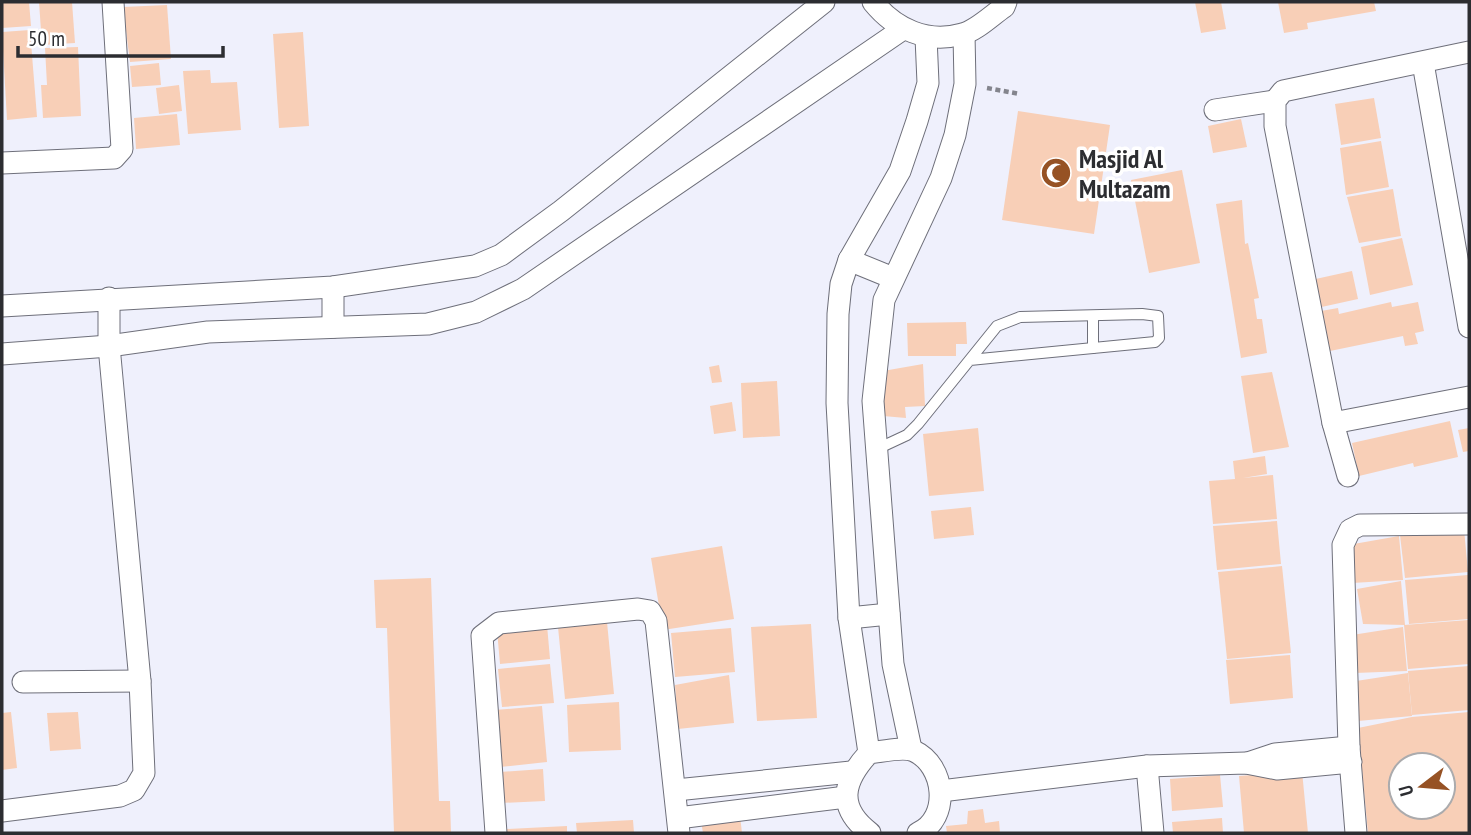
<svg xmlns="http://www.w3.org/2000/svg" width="1471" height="835" viewBox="0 0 1471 835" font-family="'PT Sans Narrow',sans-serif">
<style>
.building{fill:#f8cfb7;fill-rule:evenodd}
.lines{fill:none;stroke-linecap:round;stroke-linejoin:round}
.service-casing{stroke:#6e6f7a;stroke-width:12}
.minor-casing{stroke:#6e6f7a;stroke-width:23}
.path{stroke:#84858d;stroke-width:4.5;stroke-dasharray:5 3.5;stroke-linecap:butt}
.service{stroke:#fff;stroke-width:10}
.minor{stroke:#fff;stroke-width:21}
.labels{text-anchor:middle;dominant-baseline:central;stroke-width:7;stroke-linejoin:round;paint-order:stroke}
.poi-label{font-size:26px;font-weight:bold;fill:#2c2d31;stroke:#fff;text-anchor:start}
</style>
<rect width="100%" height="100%" fill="#eff0fc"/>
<g class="building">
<path d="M2,2H29L31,26L2,28Z"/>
<path d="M39,2H72L75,43L42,45Z"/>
<path d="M1195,2H1221L1226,29L1201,33Z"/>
<path d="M1278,2H1374L1376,11L1307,23L1308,29L1284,33Z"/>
<path d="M167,5L171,59L130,62L123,7Z"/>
<path d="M30,30L37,117L7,120L2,32Z"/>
<path d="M303,32L309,126L279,128L273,34Z"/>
<path d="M78,47L81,116L43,118L41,85H47L45,48Z"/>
<path d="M159,63L161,85L132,87L130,66Z"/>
<path d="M210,70L211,83L237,82L241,130L188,134L183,71Z"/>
<path d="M179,85L182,111L159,114L156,88Z"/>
<path d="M1374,98L1381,138L1341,145L1335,104Z"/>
<path d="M1018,111L1110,125L1094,234L1002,220Z"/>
<path d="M177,114L180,145L136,149L134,118Z"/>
<path d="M1241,119L1247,147L1213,153L1208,126Z"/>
<path d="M1381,141L1389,187L1346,195L1340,148Z"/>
<path d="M1182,170L1200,263L1149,273L1131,180Z"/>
<path d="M1393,189L1401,236L1359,243L1347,197Z"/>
<path d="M1242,200L1245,244L1248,243L1259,298L1254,299L1257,319H1262L1267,353L1241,358L1216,204Z"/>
<path d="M1402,238L1413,285L1370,295L1361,247Z"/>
<path d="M1352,271L1358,299L1317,308L1311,280Z"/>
<path d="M1391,302L1392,307L1418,302L1424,331L1415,333L1418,344L1405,346L1403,336L1330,351L1321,311L1338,308L1339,314Z"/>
<path d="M966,322L967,344H956V356H908L907,323Z"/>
<path d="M923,364L925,406L905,407L906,418L883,416V371Z"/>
<path d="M719,365L722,382L712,383L709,367Z"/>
<path d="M1272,372L1289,447L1253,453L1241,376Z"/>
<path d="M777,381L780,436L743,438L741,383Z"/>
<path d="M732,402L736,431L714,434L710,406Z"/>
<path d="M1450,421L1458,457L1414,467L1413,463L1359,476L1352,443Z"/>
<path d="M978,428L984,491L929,496L923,434Z"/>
<path d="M1469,428V451L1463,452L1458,430Z"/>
<path d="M1265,456L1267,474L1243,478L1273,475L1277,519L1213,524L1209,481L1235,479L1233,461Z"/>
<path d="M971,507L974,535L934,539L931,511Z"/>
<path d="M1277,521L1281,564L1217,570L1213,526Z"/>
<path d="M1464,529L1468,572L1405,578L1400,535Z"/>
<path d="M1399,536L1403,580L1352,583L1348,545Z"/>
<path d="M722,546L734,619L663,630L651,558Z"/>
<path d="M1282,566L1291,653L1227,659L1218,572Z"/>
<path d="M1468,575L1469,619L1409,624L1405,580Z"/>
<path d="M431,578L439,801H450L451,833H394L387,628H376L374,580Z"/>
<path d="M1401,581L1405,625L1363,624L1357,589Z"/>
<path d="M1468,620L1469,664L1408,669L1404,625Z"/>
<path d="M607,622L614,694L565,699L558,627Z"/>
<path d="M811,624L817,718L757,721L751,627Z"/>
<path d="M547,625L550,659L500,664L497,630Z"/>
<path d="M1403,627L1407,671L1355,673L1352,635Z"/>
<path d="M731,628L735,672L675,677L671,633Z"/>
<path d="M1290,655L1293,698L1230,704L1226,660Z"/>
<path d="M550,664L554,703L502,707L498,669Z"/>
<path d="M1469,666V710L1412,715L1408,671Z"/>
<path d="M1408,673L1412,716L1358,721L1356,681Z"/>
<path d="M729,675L734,723L678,729L675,685Z"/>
<path d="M619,702L621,750L569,752L567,705Z"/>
<path d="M542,706L547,762L500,767L495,710Z"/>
<path d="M11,712L17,768L2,770V713Z"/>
<path d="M78,712L81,749L50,751L47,713Z"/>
<path d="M1469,712V833H1368L1358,728L1412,717ZM1401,765H1443V807H1401Z"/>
<path d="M543,769L545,801L501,803L500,772Z"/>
<path d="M1302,771L1308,833H1244L1239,776Z"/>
<path d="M1220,775L1223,807L1172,811L1170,779Z"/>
<path d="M983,809L985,823L999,821L1000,833H947L946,826L967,824L968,811Z"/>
<path d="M740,816L742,833H703L701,821Z"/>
<path d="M1222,818L1223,833H1173L1172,822Z"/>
<path d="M633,820L634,833H577L576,823Z"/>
<path d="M567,826V833H507V829Z"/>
</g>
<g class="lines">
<g class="service-casing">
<g id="service">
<path d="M1093,316V348"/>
<path d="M877,449L907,435L918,424L997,326L1020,317L1142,314L1158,316L1159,338L1155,342L970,360"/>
</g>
</g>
<g class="minor-casing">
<g id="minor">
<path d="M873,2C895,29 927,44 962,34C976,31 992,15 1004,7L1006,2"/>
<path d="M1469,52L1283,91L1275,101V126L1333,423L1469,397"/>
<path d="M1423,63L1469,327"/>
<path d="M1215,110L1275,101"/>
<path d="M2,163L114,158L122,149L113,2"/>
<path d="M849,260L893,278"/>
<path d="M333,287V327"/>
<path d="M2,306L333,287L475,266L501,255L561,211L824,2"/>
<path d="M2,354L109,346L208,332L428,324L476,312L523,289L903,29"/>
<path d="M1333,423L1348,476"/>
<path d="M849,618L889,614"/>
<path d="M23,682L140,681"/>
<path d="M911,749L893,664L873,401L884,300L941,178L955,135L965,84L964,34"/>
<path d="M869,753L849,618L837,403L838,314L841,284L849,260L900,171L917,121L928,83L926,37"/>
<path d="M1248,763L1275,754L1349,747"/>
<path d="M1147,766L1153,833"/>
<path d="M676,790L851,772"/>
<path d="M941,791L1147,766L1246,763L1277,769L1351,762"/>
<path d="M2,811L120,796L134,790L144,773L140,681L109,346V298"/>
<path d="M678,818L846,797"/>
<path d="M496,833L482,636L499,623L638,609L650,611L656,621L679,833"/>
<path d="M870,833C836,807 843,781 869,753C881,752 903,746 914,751C945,765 951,818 918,833"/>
<path d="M1356,833L1349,747L1343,545L1350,530L1360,525L1469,524"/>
</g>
</g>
<path class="path" d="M987,88L1020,94"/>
<use href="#service" class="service"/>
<use href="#minor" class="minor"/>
</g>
<defs>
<g id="mosque-disc" transform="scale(1.575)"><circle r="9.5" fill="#965224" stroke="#fff"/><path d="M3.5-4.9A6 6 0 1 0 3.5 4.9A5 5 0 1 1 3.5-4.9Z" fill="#fff"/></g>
</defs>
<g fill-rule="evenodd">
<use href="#mosque-disc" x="1056" y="173"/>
</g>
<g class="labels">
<g class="poi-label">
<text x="1079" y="158">Masjid Al<tspan x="1079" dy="30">Multazam</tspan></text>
</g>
</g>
<rect width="1471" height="835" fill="none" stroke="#2c2d31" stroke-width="7"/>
<g transform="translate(1422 786) rotate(254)"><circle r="33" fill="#ffffff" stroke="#ababad" stroke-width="2"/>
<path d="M0-5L12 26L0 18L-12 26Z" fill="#965224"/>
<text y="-10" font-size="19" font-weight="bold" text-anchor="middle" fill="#2c2d31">U</text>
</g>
<path d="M18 46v10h205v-10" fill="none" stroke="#2c2d31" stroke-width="3.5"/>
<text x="28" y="46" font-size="21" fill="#2c2d31" stroke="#ffffff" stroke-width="5" paint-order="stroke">50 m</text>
</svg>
